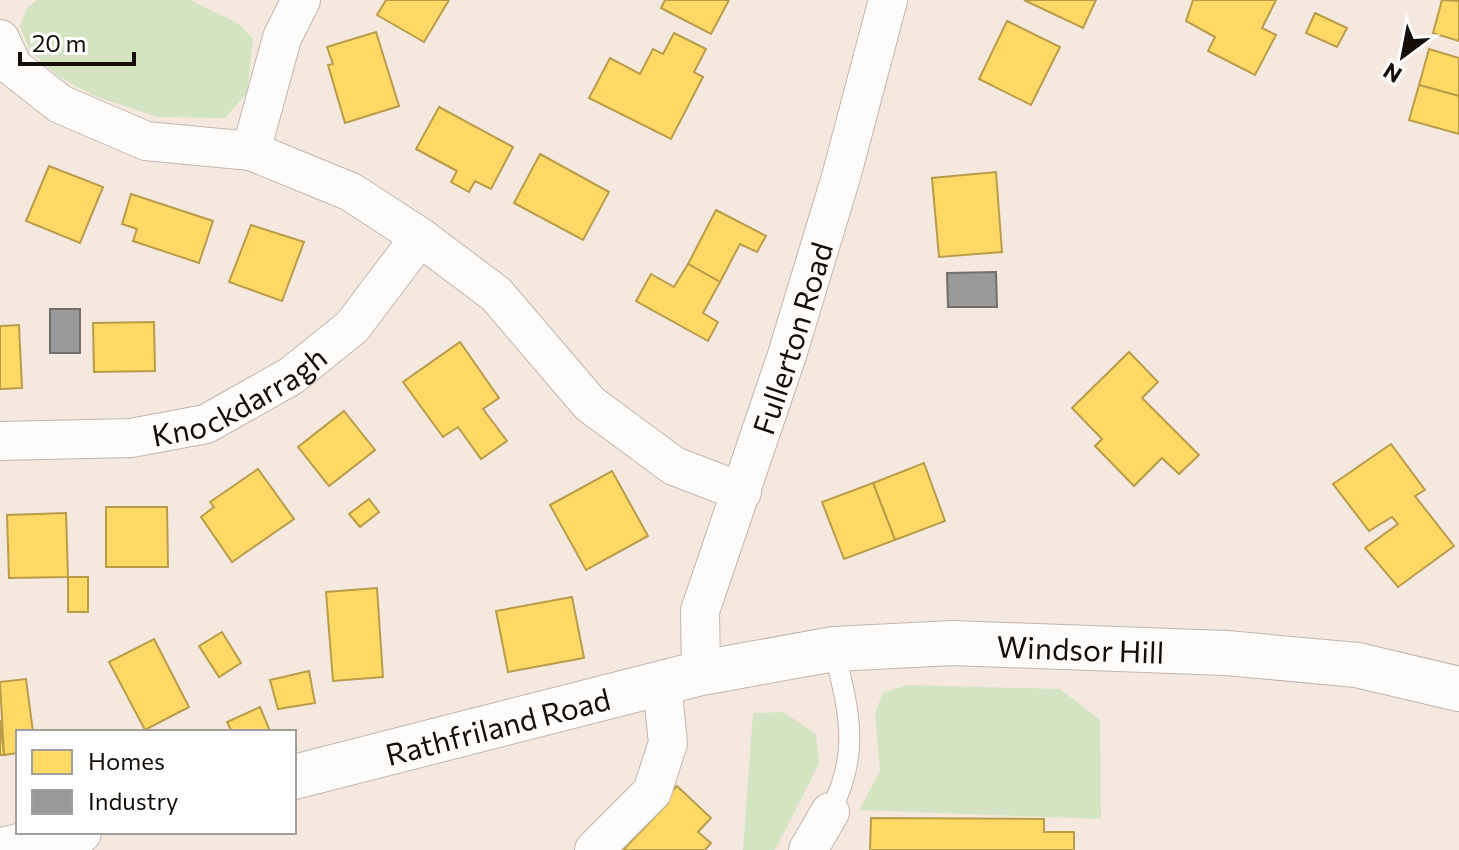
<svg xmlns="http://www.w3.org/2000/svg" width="1459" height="850" viewBox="0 0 1459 850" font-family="Commissioner,sans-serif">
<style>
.green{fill:#d4e4c2}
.homes{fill:#ffd966;stroke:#b99c4a;stroke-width:2}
.industry{fill:#999;stroke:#716f6e;stroke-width:2}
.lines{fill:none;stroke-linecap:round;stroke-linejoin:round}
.lane-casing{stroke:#c0b6af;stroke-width:22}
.street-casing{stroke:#c0b6af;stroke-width:40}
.primary-casing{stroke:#c0b6af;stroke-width:46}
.lane{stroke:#fefcfa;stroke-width:20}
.street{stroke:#fefcfa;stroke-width:38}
.primary{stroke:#fefcfa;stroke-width:44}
.labels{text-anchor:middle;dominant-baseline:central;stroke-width:8;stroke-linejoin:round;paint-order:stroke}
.street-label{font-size:30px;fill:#150e08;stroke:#fff}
</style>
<rect width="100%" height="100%" fill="#f5e8de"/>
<g class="green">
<path d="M37,0H190L238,23L253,39L247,93L225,118L157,117L92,95L58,76L30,51L20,26L27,8Z"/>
<path d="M907,685L1060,689L1100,720L1101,819L859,810L880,771L875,713L883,693Z"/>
<path d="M783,712L816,734L819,764L775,850H743L753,713Z"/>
</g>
<g class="homes">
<path d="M386,0H449L424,42L377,15Z"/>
<path d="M665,0H729L711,34L661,8Z"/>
<path d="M1024,0H1096L1083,28Z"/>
<path d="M1193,0H1276L1262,28L1276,35L1255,75L1208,51L1215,37L1186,21Z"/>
<path d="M1442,0L1459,1V41L1433,33Z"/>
<path d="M1315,13L1347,28L1337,47L1306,33Z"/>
<path d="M1007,21L1060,47L1031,105L979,79Z"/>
<path d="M376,32L399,106L345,123L328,65L333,64L327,47Z"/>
<path d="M674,33L706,49L694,72L703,77L671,139L589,98L610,58L640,74L653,49L663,54Z"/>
<path d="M1429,49L1459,58V96L1419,85Z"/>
<path d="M1419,85L1459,96V134L1409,120Z"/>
<path d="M439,107L513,147L491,189L475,181L469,192L451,182L457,171L416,149Z"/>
<path d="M540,154L609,192L583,240L514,203Z"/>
<path d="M49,166L103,187L80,243L26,221Z"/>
<path d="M996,172L1002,252L939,257L932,178Z"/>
<path d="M131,194L213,221L199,263L133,241L137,229L122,224Z"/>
<path d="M716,210L766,236L757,252L740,244L720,282L688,264Z"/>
<path d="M251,225L304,242L282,301L229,282Z"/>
<path d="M688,264L720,282L703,313L718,322L708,341L636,301L651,274L674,287Z"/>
<path d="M154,322L155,371L94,372L93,323Z"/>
<path d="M19,325L22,388L0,389V326Z"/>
<path d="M460,342L499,398L483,409L507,441L481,459L458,427L443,437L403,382Z"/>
<path d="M1129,352L1158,382L1142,398L1199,455L1179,474L1162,458L1134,486L1095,446L1102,439L1072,408Z"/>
<path d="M344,411L375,450L329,486L298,447Z"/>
<path d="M1391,444L1425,490L1415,496L1454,546L1398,587L1365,548L1398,524L1392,517L1369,531L1333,484Z"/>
<path d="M924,463L945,521L895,540L873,483Z"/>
<path d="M258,469L294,519L232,562L201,517L214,507L210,502Z"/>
<path d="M612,471L648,536L586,570L550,505Z"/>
<path d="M873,483L895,540L844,559L822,502Z"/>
<path d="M369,499L379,512L360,527L349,514Z"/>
<path d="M106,507H167L168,567H106Z"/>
<path d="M66,513L68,577L9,578L7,515Z"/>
<rect x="68" y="577" width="20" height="35"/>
<path d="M377,588L383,677L333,681L326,592Z"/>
<path d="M572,597L584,658L508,672L496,611Z"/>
<path d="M222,632L241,663L219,677L199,646Z"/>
<path d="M154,639L189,707L145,730L109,662Z"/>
<path d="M309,671L315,703L278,709L270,680Z"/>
<path d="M26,679L33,732H18V753L4,755L0,682Z"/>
<path d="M260,707L270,731L232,732L227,722Z"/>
<path d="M0,720L4,755H0Z"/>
<path d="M677,786L711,818L698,832L711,843L705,850H623L668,803L664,799Z"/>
<path d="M871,818L1044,819V832H1074V850H870Z"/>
</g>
<g class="industry">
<path d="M996,272L997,307H948L947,273Z"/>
<rect x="50" y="309" width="30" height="44"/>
</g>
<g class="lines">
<g class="lane-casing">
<path id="lane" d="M830,812C861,752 849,713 834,649"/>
</g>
<g class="street-casing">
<g id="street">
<path d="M0,39L13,67L60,104L146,141L251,151L351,192L420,237L496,294L590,404L674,466L742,492"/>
<path d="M251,151L282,38L301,0"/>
<path id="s1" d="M0,441L131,438L206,424L291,376L352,327L420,237"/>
<path id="s2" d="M701,673L700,611L787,355L841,177L888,0"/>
<path d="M594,850L652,792L668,743L662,683"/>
<path d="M808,850L830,812"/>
</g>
</g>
<g class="primary-casing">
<g id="primary">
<path id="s3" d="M294,777L701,673L834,649L952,643L1226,653L1357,665L1459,689"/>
<path d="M1,850L79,832"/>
</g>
</g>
<use href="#lane" class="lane"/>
<use href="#street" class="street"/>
<use href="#primary" class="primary"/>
</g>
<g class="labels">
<g class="street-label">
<text stroke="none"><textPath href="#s2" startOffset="350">Fullerton Road</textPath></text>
<text stroke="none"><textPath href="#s1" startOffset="248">Knockdarragh</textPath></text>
<text stroke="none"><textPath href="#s3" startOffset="802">Windsor Hill</textPath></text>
<text stroke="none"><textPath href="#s3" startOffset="210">Rathfriland Road</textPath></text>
</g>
</g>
<rect x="16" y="730" width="280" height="104" fill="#ffffff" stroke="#a19f9c" stroke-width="2"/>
<rect x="32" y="750" width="40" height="24" fill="#ffd966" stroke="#a19f9c" stroke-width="2"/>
<text x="88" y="770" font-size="24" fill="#150e08">Homes</text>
<rect x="32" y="790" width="40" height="24" fill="#999999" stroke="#a19f9c" stroke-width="2"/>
<text x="88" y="810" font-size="24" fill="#150e08">Industry</text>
<g transform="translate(1403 56) rotate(212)" stroke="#ffffff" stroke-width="6" paint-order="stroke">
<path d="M0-6L14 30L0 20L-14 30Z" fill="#150e08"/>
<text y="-12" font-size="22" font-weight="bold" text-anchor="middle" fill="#150e08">N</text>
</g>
<path d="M20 52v12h114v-12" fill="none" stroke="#150e08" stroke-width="4"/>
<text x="32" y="52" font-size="24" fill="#150e08" stroke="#ffffff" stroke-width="6" paint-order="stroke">20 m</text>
</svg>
